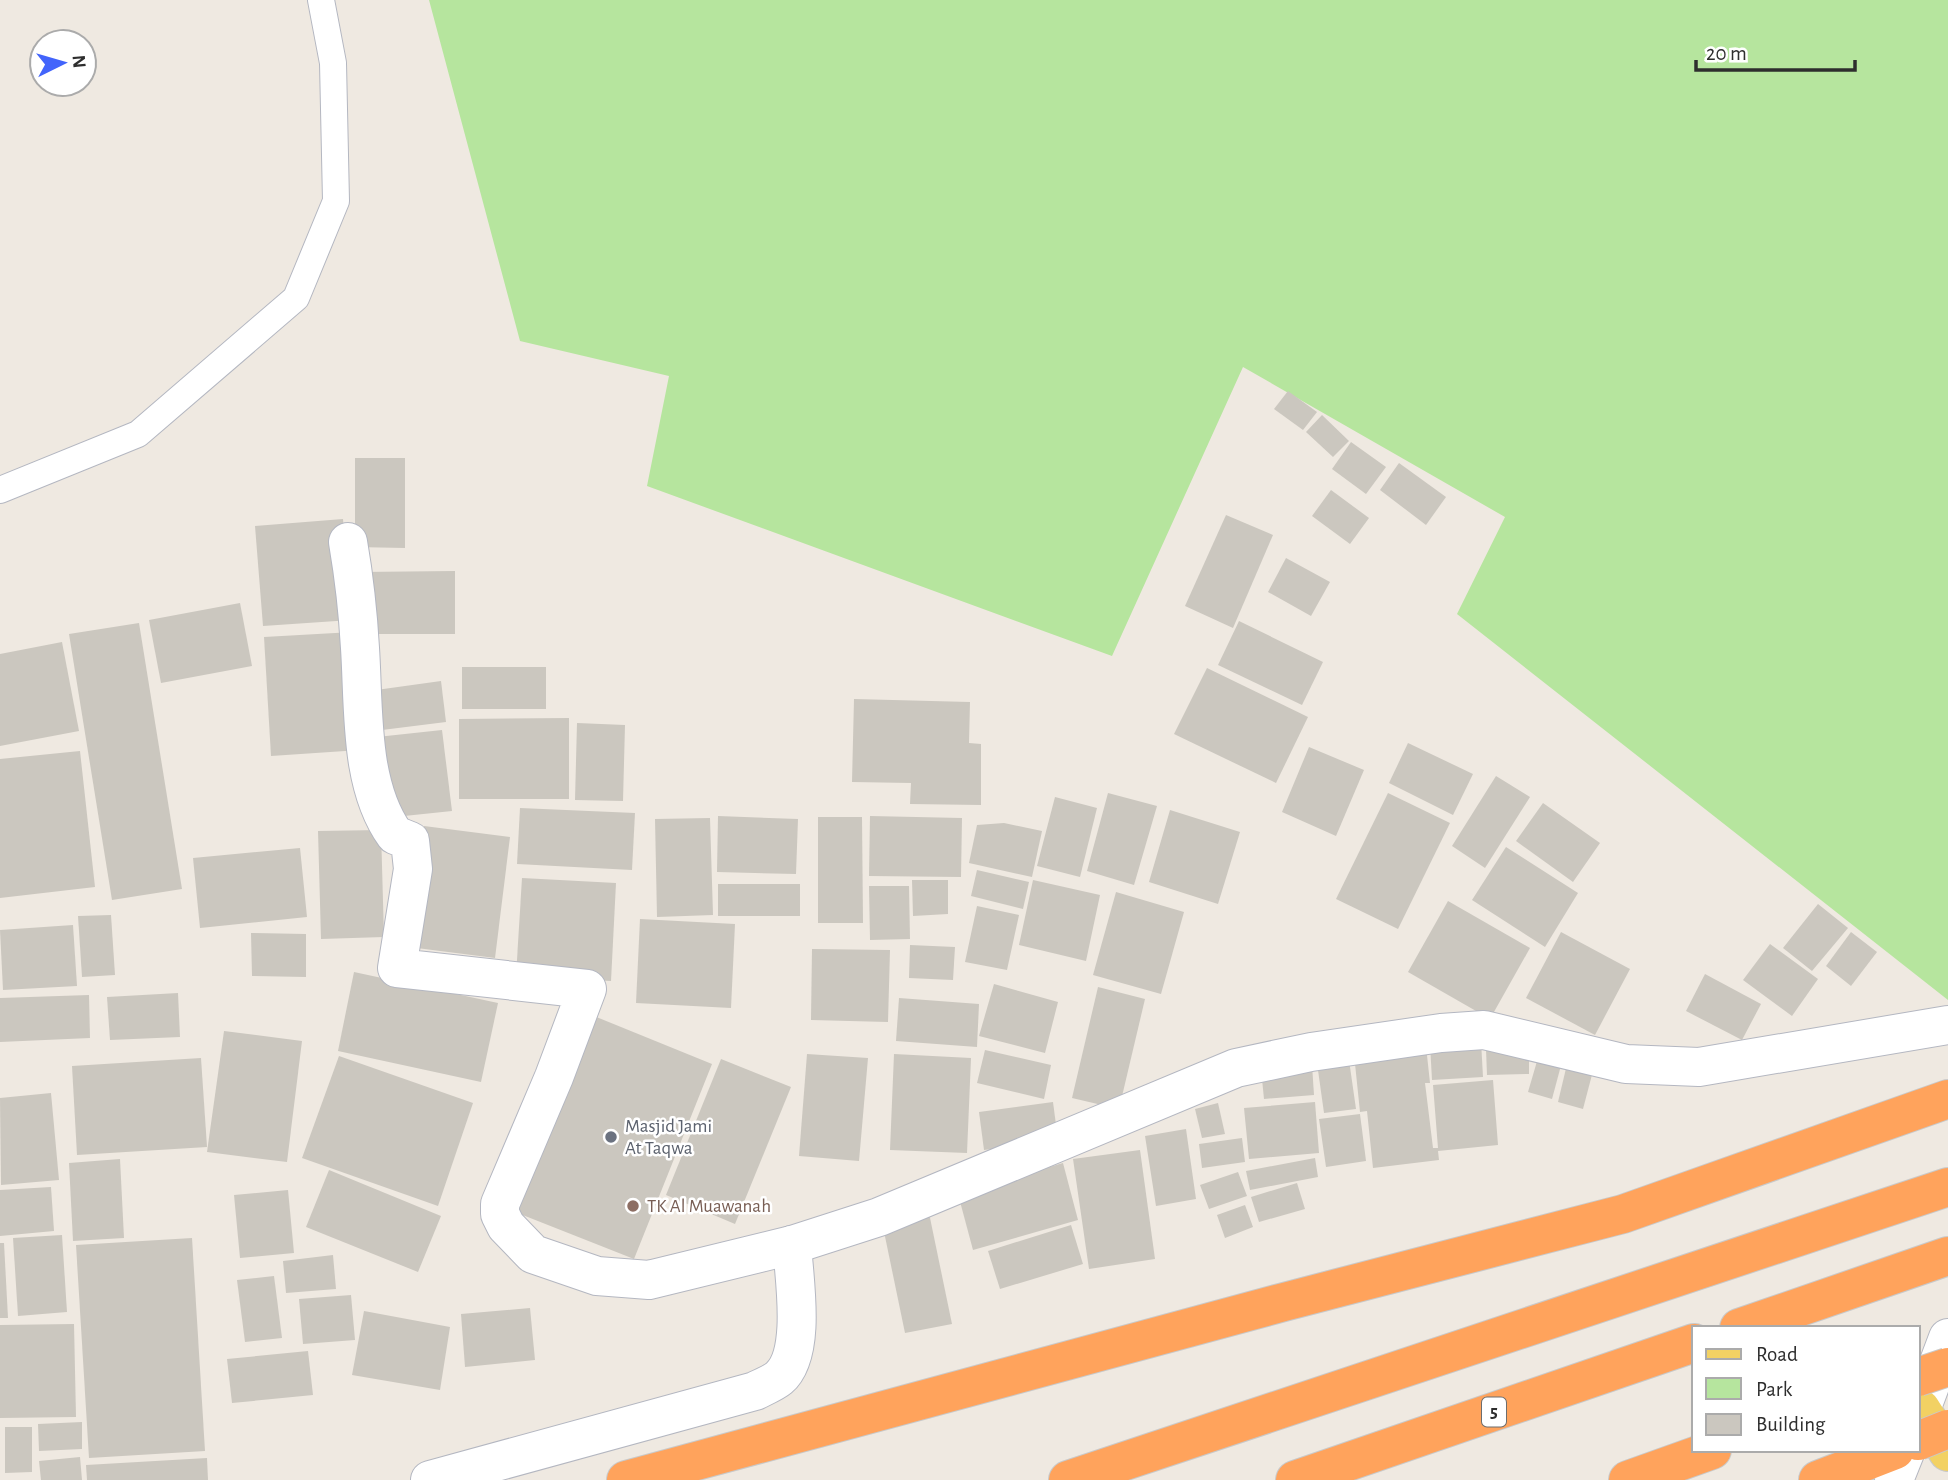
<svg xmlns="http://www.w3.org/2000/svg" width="1948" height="1480" viewBox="0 0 1948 1480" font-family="'Alegreya Sans',sans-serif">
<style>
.green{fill:#b6e59e}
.building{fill:#cbc7bf}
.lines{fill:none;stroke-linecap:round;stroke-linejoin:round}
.service-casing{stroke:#b4b7c1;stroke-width:28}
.minor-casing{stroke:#b4b7c1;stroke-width:40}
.secondary-casing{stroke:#b4b7c1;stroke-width:40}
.primary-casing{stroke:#c9c9c9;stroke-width:40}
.motorway-casing{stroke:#c9c9c9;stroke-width:40}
.service{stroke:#fff;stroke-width:26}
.minor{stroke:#fff;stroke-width:38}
.secondary{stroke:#fff;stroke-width:38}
.primary{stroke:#f2d163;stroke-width:38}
.motorway{stroke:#ffa35c;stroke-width:38}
.motorway-bridge-casing{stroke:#c9c9c9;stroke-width:40;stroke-linecap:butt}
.motorway-bridge{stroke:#ffa35c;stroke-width:38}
.worship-dot{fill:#6b7280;stroke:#fff;stroke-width:2.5}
.education-dot{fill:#8d6e63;stroke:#fff;stroke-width:2.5}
.labels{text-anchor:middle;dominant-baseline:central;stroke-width:5;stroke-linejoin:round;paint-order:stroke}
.shield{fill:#fff;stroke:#6d6d6d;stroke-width:2}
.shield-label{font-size:18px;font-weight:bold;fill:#2e2e2e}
.worship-label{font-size:19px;fill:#5b616d;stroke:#fff;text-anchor:start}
.education-label{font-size:19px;fill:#785e54;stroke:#fff;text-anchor:start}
</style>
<rect width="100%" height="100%" fill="#efe9e1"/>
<path class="green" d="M429,0H1948V1000L1457,614L1505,517L1243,367L1112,656L647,486L669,376L520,341Z"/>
<g class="building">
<path d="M1288,391L1317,412L1303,430L1274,409Z"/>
<path d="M1322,415L1349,441L1333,457L1306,432Z"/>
<path d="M1351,442L1386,467L1366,494L1332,469Z"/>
<path d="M355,458H405V548L355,547Z"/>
<path d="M1399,463L1446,497L1426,525L1380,490Z"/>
<path d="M1331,490L1369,518L1350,544L1312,516Z"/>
<path d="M1226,515L1273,535L1233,628L1185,606Z"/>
<path d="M343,519L351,620L263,626L255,526Z"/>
<path d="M1286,558L1330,582L1311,616L1268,592Z"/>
<path d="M455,571V634H360L359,572Z"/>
<path d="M240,603L252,666L161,683L149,620Z"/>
<path d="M1239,621L1323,662L1302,705L1218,665Z"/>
<path d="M139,623L182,889L112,900L69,634Z"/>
<path d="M353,632L360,750L271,756L264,637Z"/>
<path d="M62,642L79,731L0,746V654Z"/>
<rect x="462" y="667" width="84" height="42"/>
<path d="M1207,668L1308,717L1276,783L1174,734Z"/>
<path d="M441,681L446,722L374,731L369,691Z"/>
<path d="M854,699L970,702L969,743L981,744V805L910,804L911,783L852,782Z"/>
<path d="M569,718V799H459V719Z"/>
<path d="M577,723L625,725L623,801L575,800Z"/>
<path d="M442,730L452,811L385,818L377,737Z"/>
<path d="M1408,743L1473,774L1453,815L1389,783Z"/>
<path d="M1309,747L1364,770L1336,836L1282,812Z"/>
<path d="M80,751L95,887L0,898V759Z"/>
<path d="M1496,776L1530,797L1485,868L1452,846Z"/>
<path d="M1108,793L1157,806L1134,885L1087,871Z"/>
<path d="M1388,793L1450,823L1398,929L1336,899Z"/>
<path d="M1055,797L1097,808L1080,877L1037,866Z"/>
<path d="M1543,803L1600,843L1573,882L1516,841Z"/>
<path d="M520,808L635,813L632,870L517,864Z"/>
<path d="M1170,810L1240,832L1218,904L1149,882Z"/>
<path d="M718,816L798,819L796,874L717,872Z"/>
<path d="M870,816L962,818L961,877L869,876Z"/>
<path d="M818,817H862L863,923H818Z"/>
<path d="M710,818L713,915L657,917L655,819Z"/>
<path d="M1004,823L1042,831L1032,877L969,863L977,825Z"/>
<path d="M424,826L510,837L495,958L409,947Z"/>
<path d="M381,830L384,937L321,939L318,831Z"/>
<path d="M1506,847L1578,893L1545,947L1472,900Z"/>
<path d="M300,848L307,917L200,928L193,858Z"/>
<path d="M977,870L1029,882L1023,909L971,896Z"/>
<path d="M522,878L616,883L611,981L516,976Z"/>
<path d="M912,880H948V914L913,916Z"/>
<path d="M1033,880L1100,895L1086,961L1019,945Z"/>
<rect x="718" y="884" width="82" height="32"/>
<path d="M869,886H909L910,939L870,940Z"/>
<path d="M1116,892L1184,912L1161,994L1093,975Z"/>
<path d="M1448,901L1530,948L1490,1019L1408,972Z"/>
<path d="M1818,904L1848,928L1812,971L1783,948Z"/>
<path d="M977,906L1019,915L1007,970L965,962Z"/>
<path d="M111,915L115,975L82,977L78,916Z"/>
<path d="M640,919L735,924L731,1008L636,1003Z"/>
<path d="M73,925L77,986L3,990L0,930Z"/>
<path d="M1561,932L1630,969L1595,1035L1526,998Z"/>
<path d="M1851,932L1877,952L1851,986L1826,966Z"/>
<path d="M251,933L306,934V977L252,976Z"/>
<path d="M1770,944L1818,979L1792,1016L1743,980Z"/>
<path d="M910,945L955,947L953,980L909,978Z"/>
<path d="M812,949L890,950L888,1022L811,1020Z"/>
<path d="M354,972L498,1003L481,1082L338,1051Z"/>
<path d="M1705,974L1761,1004L1742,1040L1686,1011Z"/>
<path d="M994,984L1058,1002L1045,1053L979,1036Z"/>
<path d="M1098,987L1145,999L1119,1109L1072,1098Z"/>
<path d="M178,993L180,1037L110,1040L107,997Z"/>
<path d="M89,995L90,1038L0,1042V998Z"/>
<path d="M899,998L979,1004L977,1047L896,1041Z"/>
<path d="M589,1014L712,1064L634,1259L510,1210Z"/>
<path d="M224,1031L302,1041L287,1162L207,1152Z"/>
<path d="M1481,1041L1483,1077L1432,1080L1430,1044Z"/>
<path d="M1426,1046L1430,1083H1425L1433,1148H1438L1433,1085L1493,1080L1498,1145L1438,1151L1439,1160L1373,1168L1367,1111L1360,1112L1354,1054Z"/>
<path d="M1529,1048V1074L1487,1075L1486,1049Z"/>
<path d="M985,1050L1051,1065L1044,1099L977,1083Z"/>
<path d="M1540,1051L1563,1058L1552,1099L1528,1092Z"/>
<path d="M807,1054L868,1058L859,1161L799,1156Z"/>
<path d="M894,1054L971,1058L967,1153L890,1150Z"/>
<path d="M339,1056L473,1103L438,1206L302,1158Z"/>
<path d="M201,1058L207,1147L77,1155L72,1066Z"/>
<path d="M721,1059L791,1087L735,1224L666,1195Z"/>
<path d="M1349,1060L1356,1109L1324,1113L1317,1063Z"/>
<path d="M1568,1060L1594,1067L1583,1109L1558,1102Z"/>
<path d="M1312,1065L1314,1095L1264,1099L1261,1069Z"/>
<path d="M51,1093L59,1180L1,1185L0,1098Z"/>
<path d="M1053,1102L1058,1140L984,1150L979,1112Z"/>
<path d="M1315,1102L1319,1153L1249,1159L1244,1108Z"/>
<path d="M1218,1103L1225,1134L1202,1138L1195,1109Z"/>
<path d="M1360,1114L1366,1161L1326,1167L1319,1119Z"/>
<path d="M1186,1129L1196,1199L1156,1206L1145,1136Z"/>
<path d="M1242,1138L1245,1162L1202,1168L1199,1144Z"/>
<path d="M1140,1150L1155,1259L1089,1269L1073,1159Z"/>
<path d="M1315,1158L1318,1177L1250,1190L1246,1171Z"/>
<path d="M120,1159L124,1238L73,1241L69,1163Z"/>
<path d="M1063,1163L1078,1220L973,1250L958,1194Z"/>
<path d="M329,1170L441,1216L418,1272L306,1227Z"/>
<path d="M1238,1172L1247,1196L1209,1209L1200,1185Z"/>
<path d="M1297,1183L1305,1209L1259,1222L1251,1197Z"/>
<path d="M51,1187L54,1231L0,1236V1190Z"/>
<path d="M288,1190L294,1253L240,1258L234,1195Z"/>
<path d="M1245,1205L1253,1227L1225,1238L1217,1215Z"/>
<path d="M929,1213L952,1324L905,1333L882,1222Z"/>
<path d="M1071,1225L1083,1264L1000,1289L988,1251Z"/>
<path d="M62,1235L67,1312L18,1316L13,1238Z"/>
<path d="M192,1238L205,1451L89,1458L76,1245Z"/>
<path d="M0,1243H4L8,1318H0Z"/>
<path d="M333,1255L336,1289L286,1293L283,1261Z"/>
<path d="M274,1276L282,1338L245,1342L237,1280Z"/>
<path d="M351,1295L355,1340L303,1344L299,1299Z"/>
<path d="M530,1308L535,1360L465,1367L461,1314Z"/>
<path d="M364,1311L450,1327L440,1390L352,1375Z"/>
<path d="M74,1324L76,1417L0,1418V1325Z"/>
<path d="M308,1351L313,1395L232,1403L227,1359Z"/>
<path d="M82,1422V1449L39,1451L38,1424Z"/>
<path d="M5,1427H32V1472L5,1473Z"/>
<path d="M80,1457L82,1480H41L39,1461Z"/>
<path d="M207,1458L208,1480H87L86,1465Z"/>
</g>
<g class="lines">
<g class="service-casing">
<path id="service" d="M0,490L138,434L296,298L336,201L333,63L321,0"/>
</g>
<g class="minor-casing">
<g id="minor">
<path d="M348,542C354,577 358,612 360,648C364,708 359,785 395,835L410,841L413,869L397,968L587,989L554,1077L500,1204V1214L506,1226L533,1254L597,1276L649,1280L792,1245L879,1217L1236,1068L1311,1052L1441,1033L1484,1030L1626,1064L1699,1067L1948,1025"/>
<path d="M430,1480L755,1391C763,1387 773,1383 779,1378C807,1354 794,1278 792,1245"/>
</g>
</g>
<g class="secondary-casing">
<g id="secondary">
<path d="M1925,1399L1948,1338"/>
<path d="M1894,1480L1906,1450"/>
</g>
</g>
<g class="primary-casing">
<path id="primary" d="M1921,1409L1948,1452"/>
</g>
<g class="motorway-casing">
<g id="motorway">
<path d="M1739,1328L1948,1256"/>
<path d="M626,1480L1284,1302L1623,1214L1948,1099"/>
<path d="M1068,1480L1948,1187"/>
<path d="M1295,1480L1694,1343"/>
<path d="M1628,1480L1712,1450"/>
<path d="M1818,1480L1895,1450"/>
</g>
</g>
<use href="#service" class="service"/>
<use href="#minor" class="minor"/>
<use href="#secondary" class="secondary"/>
<use href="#primary" class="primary"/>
<use href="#motorway" class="motorway"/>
<g class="motorway-bridge-casing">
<g id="motorway-bridge">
<path d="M1918,1377L1948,1367"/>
<path d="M1918,1441L1948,1429"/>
</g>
</g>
<use href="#motorway-bridge" class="motorway-bridge"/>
</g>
<circle class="worship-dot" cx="611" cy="1137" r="7"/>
<circle class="education-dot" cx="633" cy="1206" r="7"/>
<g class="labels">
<rect class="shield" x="1482" y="1397.5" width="24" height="29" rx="5"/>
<g class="shield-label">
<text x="1494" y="1412">5</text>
</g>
<g class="worship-label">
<text x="625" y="1126">Masjid Jami<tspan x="625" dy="22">At Taqwa</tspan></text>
</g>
<g class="education-label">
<text x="647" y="1206">TK Al Muawanah</text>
</g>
</g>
<rect x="1692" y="1326" width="228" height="126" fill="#ffffff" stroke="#ababab" stroke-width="2"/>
<rect x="1706" y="1349" width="35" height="10" fill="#f2d163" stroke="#ababab" stroke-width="2"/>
<text x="1756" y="1361" font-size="21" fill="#2e2e2e">Road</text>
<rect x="1706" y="1378" width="35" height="21" fill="#b6e59e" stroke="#ababab" stroke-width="2"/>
<text x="1756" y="1396" font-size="21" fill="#2e2e2e">Park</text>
<rect x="1706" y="1414" width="35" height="21" fill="#cbc7bf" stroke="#ababab" stroke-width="2"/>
<text x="1756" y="1431" font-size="21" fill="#2e2e2e">Building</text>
<g transform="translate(63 63) rotate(85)"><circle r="33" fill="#ffffff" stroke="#ababab" stroke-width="2"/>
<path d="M0-5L12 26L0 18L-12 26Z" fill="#4264fb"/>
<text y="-10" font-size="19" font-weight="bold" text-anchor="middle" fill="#2e2e2e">N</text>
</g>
<path d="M1696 60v10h159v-10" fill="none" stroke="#2e2e2e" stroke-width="3.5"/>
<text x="1706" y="60" font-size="21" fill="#2e2e2e" stroke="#ffffff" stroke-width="5" paint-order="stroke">20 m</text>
</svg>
